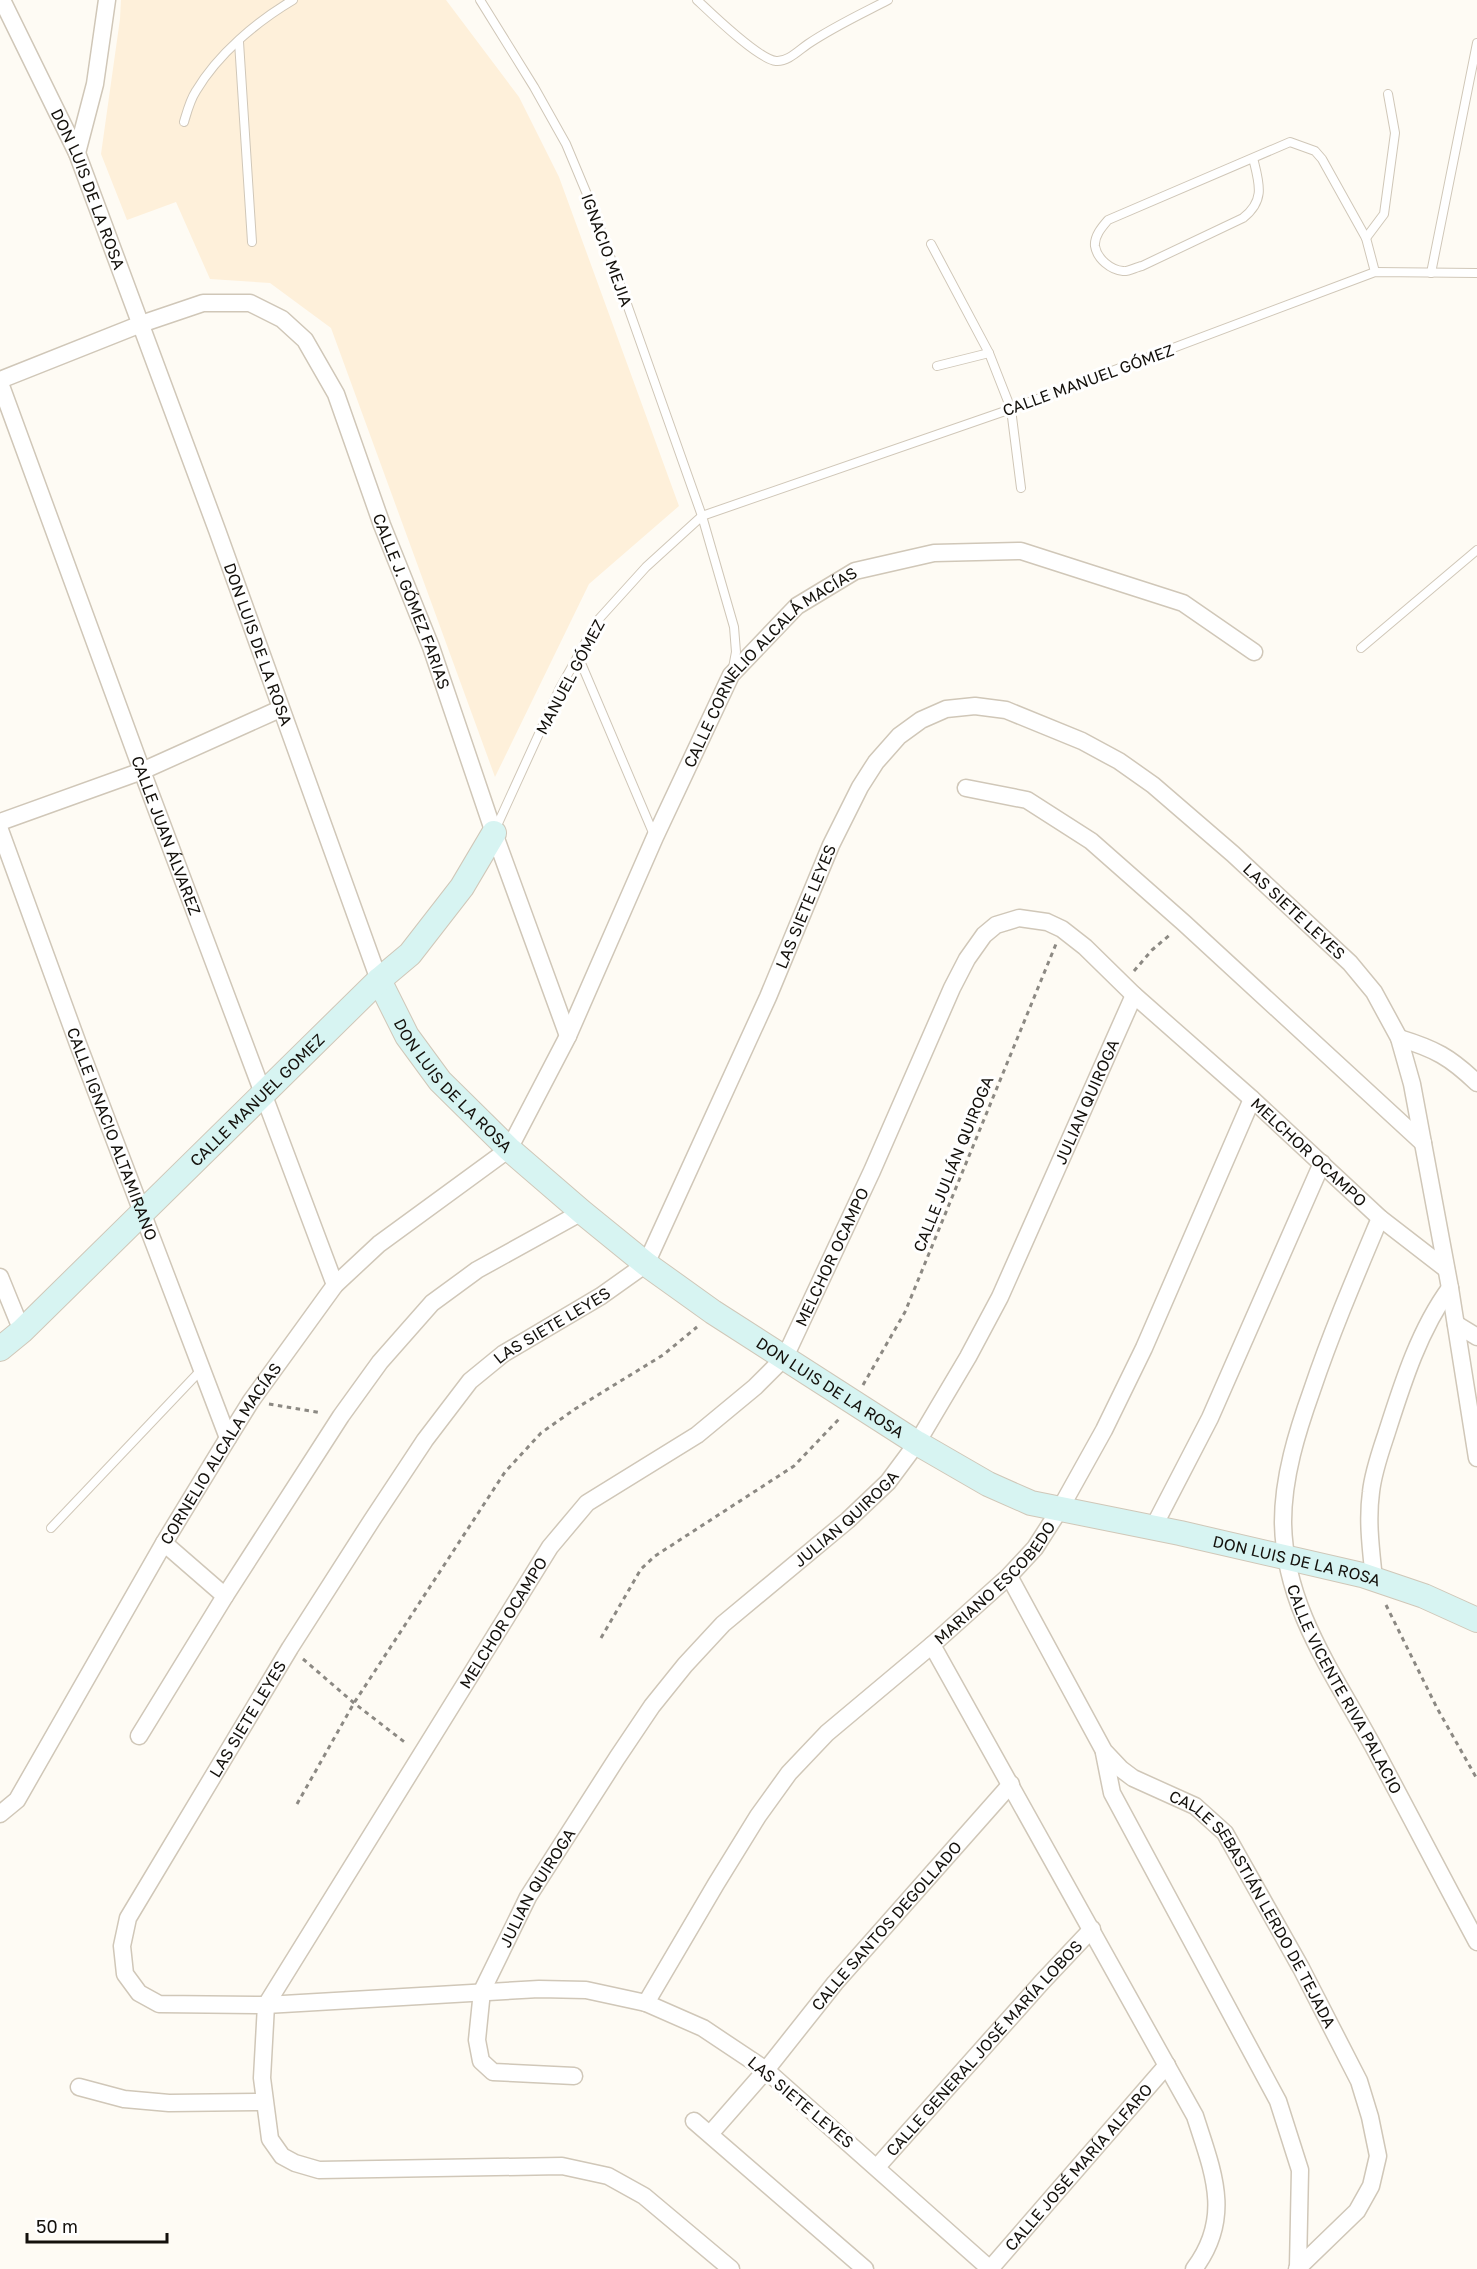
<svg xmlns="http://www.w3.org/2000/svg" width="1477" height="2269" viewBox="0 0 1477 2269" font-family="'Golos Text',sans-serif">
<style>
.built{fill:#fef0da}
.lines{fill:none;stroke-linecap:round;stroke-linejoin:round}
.lane-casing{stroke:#d0c7b8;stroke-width:10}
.street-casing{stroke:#d0c7b8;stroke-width:19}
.secondary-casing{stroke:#d0c7b8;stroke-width:26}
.path{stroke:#8c8983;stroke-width:3;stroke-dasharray:4.5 4.5;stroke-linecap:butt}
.lane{stroke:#fff;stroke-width:8}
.street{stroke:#fff;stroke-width:16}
.secondary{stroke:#d7f4f2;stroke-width:24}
.labels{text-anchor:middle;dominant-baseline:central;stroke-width:6;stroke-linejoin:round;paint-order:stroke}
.street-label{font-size:16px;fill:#14110c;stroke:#fff}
</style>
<rect width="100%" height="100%" fill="#fefbf4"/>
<path class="built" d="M121,0H446L519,97L559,177L679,506L589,584L495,777L331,328L270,283L210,279L176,202L127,220L101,154L120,19Z"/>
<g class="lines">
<g class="lane-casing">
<g id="lane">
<path d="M480,0L534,87L566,144L594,211L702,516L734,627L736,652L733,668"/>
<path d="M697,0C712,14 758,59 776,61C788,62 799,50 808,44C833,27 861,14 888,0"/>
<path d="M239,42L252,242"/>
<path d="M184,122C187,112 190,100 196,91C218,54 256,22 293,0"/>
<path d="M1253,158C1259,183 1266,200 1243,218L1142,266C1136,267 1128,272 1123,271C1111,270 1097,259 1095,246C1094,236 1102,227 1108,220L1290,142L1315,151L1322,159L1366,238L1375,272"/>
<path d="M1366,238L1384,214L1395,133L1388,94"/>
<path d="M931,244L989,353L1011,409L1021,488"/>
<path d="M1431,273L1477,43"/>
<path d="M937,366L989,353"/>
<path d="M1361,648L1477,550"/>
<path d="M578,656L654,835"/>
<path d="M495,830L559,690L598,620L646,567L702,516L1011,409L1375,272L1477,273"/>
<path d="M51,1528L201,1370"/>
</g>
</g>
<g class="street-casing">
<g id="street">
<path id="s1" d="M2,0L77,153L217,530L379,980"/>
<path d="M77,153L95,84L107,0"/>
<path id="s2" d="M0,380L141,324L203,303H250L282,319L305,340L336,394L382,525L431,647L494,833L568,1036"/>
<path id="s3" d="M0,383L142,771L335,1285"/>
<path d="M966,788L1027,800L1091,841L1184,923L1423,1143"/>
<path d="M0,822L142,771L280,709"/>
<path id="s4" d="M0,830L78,1044L228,1438"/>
<path d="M1399,1038C1435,1049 1450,1057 1477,1083"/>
<path id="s5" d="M1380,1218C1356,1275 1332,1331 1312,1390C1297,1432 1283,1477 1283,1522C1284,1607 1334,1674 1373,1746C1408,1812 1442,1877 1477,1942"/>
<path d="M0,1277L22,1331"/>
<path d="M1456,1324L1477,1337"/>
<path d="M1153,1528L1210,1418L1322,1163"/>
<path d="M164,1543L225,1596"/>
<path id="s6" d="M1009,1576L1104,1751L1121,1769L1133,1778L1195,1806L1225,1833L1301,1968L1359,2081L1370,2117L1378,2156L1371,2186L1357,2211L1297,2269"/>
<path d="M1374,1579C1371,1550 1367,1521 1371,1492C1373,1473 1380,1453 1386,1435C1402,1385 1419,1330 1450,1288"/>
<path d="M932,1645L1195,2116C1213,2172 1233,2217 1194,2269"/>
<path d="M139,1736L225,1596L341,1416L380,1362L432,1303L477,1270L582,1212"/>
<path d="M1104,1753L1112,1793L1278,2101L1300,2170L1298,2267"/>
<path id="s7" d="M0,1814L17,1800L164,1543L228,1438L251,1401L335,1285L379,1244L509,1149L568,1036L655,837L731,675L797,606L855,571L934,553L1021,551L1183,603L1254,652"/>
<path id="s8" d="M646,2003L716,1884L758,1816L789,1773L827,1733L932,1645L1009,1576L1035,1548L1060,1509L1104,1430L1144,1348L1252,1099"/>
<path id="s9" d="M574,2076L493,2072L481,2061L477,2040L482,1991L528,1897L617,1758L652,1706L685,1665L723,1624L848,1520L888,1482L917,1443L968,1357L1000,1297L1134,995"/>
<path d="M79,2087L124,2099L169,2103L264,2102"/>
<path d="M694,2121L865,2269"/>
<path id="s10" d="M710,2134L766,2070L835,1983L1011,1784"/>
<path id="s11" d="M877,2167L1042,1982L1092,1929"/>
<path id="s12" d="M731,2269L644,2196L608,2176L562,2166L319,2170L295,2163L282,2156L270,2139L262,2078L266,2005L550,1547L587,1503L697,1435L755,1387L785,1357L872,1171L952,988L967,959L984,935L996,925L1019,918L1047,922L1062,929L1085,947L1134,995L1252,1099L1380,1218L1446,1269"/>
<path id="s13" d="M990,2269L766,2070L703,2028L646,2003L586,1990L539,1989L266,2005L159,2004L139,1993L125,1974L122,1946L128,1918L290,1648L372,1520L425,1440L470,1381L503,1354L601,1296L646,1264L768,997L831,845L860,787L876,762L899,736L921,720L946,709L975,706L1006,710L1082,741L1119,761L1153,785L1233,854L1350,963L1374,992L1399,1038L1412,1084L1450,1288L1477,1458"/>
<path id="s14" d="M990,2269L1167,2065"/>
</g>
</g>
<g class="secondary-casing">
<g id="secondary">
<path id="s15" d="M379,980L407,1036L440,1081L509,1149L582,1212L646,1264L713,1312L917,1443L988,1484L1031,1503L1180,1533L1362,1575L1424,1596L1477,1620"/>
<path id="s16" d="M0,1349L22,1331L379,980L410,954L462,887L494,833"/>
</g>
</g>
<g class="path">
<path d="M1134,971L1152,950L1172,933"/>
<path d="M863,1385L905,1312L1056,944"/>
<path d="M269,1404L322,1413"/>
<path d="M1386,1605L1437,1708L1477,1779"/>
<path d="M601,1638L641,1569L655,1556L794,1466L840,1418"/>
<path d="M303,1659L354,1703L407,1744"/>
<path d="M297,1804L354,1703L505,1472L541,1433L575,1409L663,1355L697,1327"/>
</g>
<use href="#lane" class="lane"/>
<use href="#street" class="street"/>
<use href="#secondary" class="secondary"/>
</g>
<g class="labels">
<g class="street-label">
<text stroke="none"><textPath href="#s1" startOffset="208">DON LUIS DE LA ROSA</textPath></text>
<text transform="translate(607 250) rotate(70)">IGNACIO MEJIA</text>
<text transform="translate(1088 380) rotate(-20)">CALLE MANUEL GÓMEZ</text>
<text stroke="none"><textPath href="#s2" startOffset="614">CALLE J. GÓMEZ FARIAS</textPath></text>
<text stroke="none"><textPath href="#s1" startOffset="694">DON LUIS DE LA ROSA</textPath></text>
<text stroke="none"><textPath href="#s7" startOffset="1404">CALLE CORNELIO ALCALÁ MACÍAS</textPath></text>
<text transform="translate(570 677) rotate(-62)">MANUEL GÓMEZ</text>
<text stroke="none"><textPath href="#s3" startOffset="482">CALLE JUAN ÁLVAREZ</textPath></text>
<text stroke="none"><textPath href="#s13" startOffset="2270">LAS SIETE LEYES</textPath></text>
<text stroke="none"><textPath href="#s13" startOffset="2936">LAS SIETE LEYES</textPath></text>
<text stroke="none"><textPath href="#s15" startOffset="130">DON LUIS DE LA ROSA</textPath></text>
<text stroke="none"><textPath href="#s16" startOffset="358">CALLE MANUEL GOMEZ</textPath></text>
<text stroke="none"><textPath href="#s9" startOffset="1257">JULIAN QUIROGA</textPath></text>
<text stroke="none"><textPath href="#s4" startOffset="324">CALLE IGNACIO ALTAMIRANO</textPath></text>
<text stroke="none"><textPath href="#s12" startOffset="2368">MELCHOR OCAMPO</textPath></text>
<text transform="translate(953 1164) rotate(-68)">CALLE JULIÁN QUIROGA</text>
<text stroke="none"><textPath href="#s12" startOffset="1594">MELCHOR OCAMPO</textPath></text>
<text stroke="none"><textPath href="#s13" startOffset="1766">LAS SIETE LEYES</textPath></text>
<text stroke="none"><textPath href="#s15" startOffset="616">DON LUIS DE LA ROSA</textPath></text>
<text stroke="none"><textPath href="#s7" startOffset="424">CORNELIO ALCALA MACÍAS</textPath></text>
<text stroke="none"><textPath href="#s9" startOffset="771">JULIAN QUIROGA</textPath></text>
<text stroke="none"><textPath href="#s15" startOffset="1120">DON LUIS DE LA ROSA</textPath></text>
<text stroke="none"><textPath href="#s8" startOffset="552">MARIANO ESCOBEDO</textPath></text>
<text stroke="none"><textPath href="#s12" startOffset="1090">MELCHOR OCAMPO</textPath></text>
<text stroke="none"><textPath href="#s5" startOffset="501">CALLE VICENTE RIVA PALACIO</textPath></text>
<text stroke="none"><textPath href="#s13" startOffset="1262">LAS SIETE LEYES</textPath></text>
<text stroke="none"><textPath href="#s9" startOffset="285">JULIAN QUIROGA</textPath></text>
<text stroke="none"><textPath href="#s6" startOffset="424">CALLE SEBASTIÁN LERDO DE TEJADA</textPath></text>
<text stroke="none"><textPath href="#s10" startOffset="273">CALLE SANTOS DEGOLLADO</textPath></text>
<text stroke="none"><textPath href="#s11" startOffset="160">CALLE GENERAL JOSÉ MARÍA LOBOS</textPath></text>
<text transform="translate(801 2102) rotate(40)">LAS SIETE LEYES</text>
<text stroke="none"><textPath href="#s14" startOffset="135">CALLE JOSÉ MARÍA ALFARO</textPath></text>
</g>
</g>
<path d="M27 2233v9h140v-9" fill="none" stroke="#14110c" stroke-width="3"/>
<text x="36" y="2233" font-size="18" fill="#14110c" stroke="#ffffff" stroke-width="4.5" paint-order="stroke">50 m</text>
</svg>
